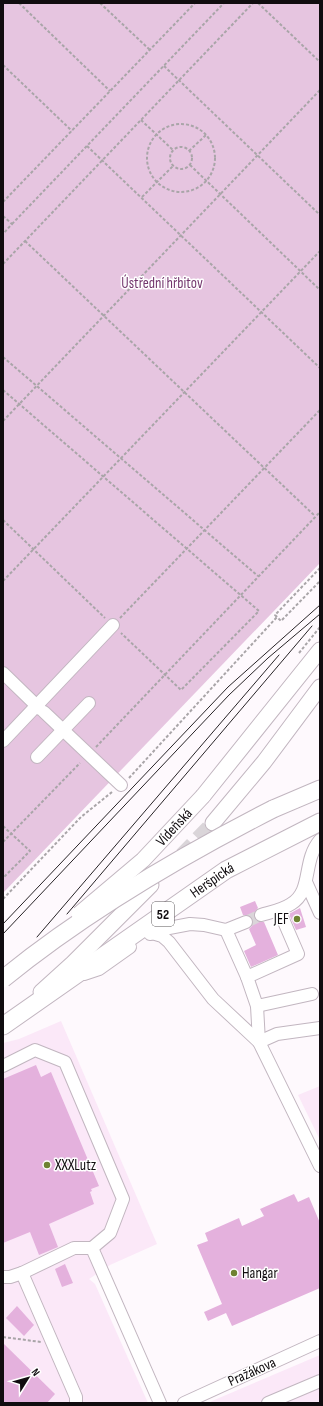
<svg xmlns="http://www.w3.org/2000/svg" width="323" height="1406" viewBox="0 0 323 1406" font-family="'Sofia Sans Condensed',sans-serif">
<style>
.built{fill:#fbe8f8}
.green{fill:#e6c5e0}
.building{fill:#e4b1dd}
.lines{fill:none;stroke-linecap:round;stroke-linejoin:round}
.minor-tunnel{stroke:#dad5d9;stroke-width:12;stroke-dasharray:12 6;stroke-linecap:butt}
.major-tunnel{stroke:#dad5d9;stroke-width:15;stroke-dasharray:15 8;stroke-linecap:butt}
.minor-casing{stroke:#c2b6c0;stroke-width:14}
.major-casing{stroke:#c2b6c0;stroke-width:17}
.highway-casing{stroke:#c2b6c0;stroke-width:19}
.path{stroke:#a9a5a8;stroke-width:2;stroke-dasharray:3 2;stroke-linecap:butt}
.minor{stroke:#fff;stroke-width:12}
.major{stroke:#fff;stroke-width:15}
.highway{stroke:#fff;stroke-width:17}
.tram{stroke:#282427;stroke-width:1}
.major-bridge-casing{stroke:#c2b6c0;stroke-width:17;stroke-linecap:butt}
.highway-bridge-casing{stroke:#c2b6c0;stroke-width:19;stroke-linecap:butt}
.major-bridge{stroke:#fff;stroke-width:15}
.highway-bridge{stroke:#fff;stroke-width:17}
.poi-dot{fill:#6f8232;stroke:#fff;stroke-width:1.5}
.labels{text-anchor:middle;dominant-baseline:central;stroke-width:3;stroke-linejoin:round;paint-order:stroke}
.shield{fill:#fff;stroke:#585557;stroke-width:1}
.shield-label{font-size:14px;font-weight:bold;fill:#100c0f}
.park-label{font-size:15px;fill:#74376e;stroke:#fff}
.street-label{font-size:15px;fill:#100c0f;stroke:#fff}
.poi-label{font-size:15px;fill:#100c0f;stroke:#fff;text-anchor:start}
</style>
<rect width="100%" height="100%" fill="#fef9fd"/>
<g class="built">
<path d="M61,1021L157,1244L110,1265L89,1279L95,1284L148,1403H3V1043L19,1039Z"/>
<path d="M320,1086V1140L298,1095Z"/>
<path d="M320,1355V1403H209L212,1401Z"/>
</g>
<path class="green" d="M3,3H320V563L3,893Z"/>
<g class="building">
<path d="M255,901L258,908L254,913V917L259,922H264L278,955L251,967L244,951L256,945L249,929L252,926L253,920L250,916L243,915L240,907Z"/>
<path d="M300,908L306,927L296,930L289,914Z"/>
<path d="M36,1065L41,1077L51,1072L99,1186L91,1189L92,1191L90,1192L94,1204L49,1224L58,1247L39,1255L30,1232L3,1243V1079Z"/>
<path d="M294,1194L298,1202L309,1197L320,1223V1288L232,1326L226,1313L208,1321L204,1312L222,1304L197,1245L208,1241L205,1233L239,1218L242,1226L264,1216L260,1209Z"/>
<path d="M65,1264L73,1283L62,1287L55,1269Z"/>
<path d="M17,1306L34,1325L24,1336L6,1318Z"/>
<path d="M3,1343L55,1394L47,1403H3Z"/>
</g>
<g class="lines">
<path class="minor-tunnel" d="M246,922L261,915"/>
<path class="major-tunnel" d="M182,855L213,823"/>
<g class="minor-casing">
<g id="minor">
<path d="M3,673L40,709"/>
<path d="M44,712L121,785"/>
<path d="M3,741L113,625"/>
<path d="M37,757L89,703"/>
<path d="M306,882L320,913"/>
<path d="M261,915C271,912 282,910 291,904C313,891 302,861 320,840"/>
<path d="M226,930L247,977L298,954L279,910"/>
<path d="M152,933L162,936L169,942L213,999L259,1042L320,1166"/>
<path d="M150,934L169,928L190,924L204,925L226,930L246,922"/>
<path d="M84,974L99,969L130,947"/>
<path d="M247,977L257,1006L259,1042"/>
<path d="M257,1006L312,994"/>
<path d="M259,1042L277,1034L320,1028"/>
<path d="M3,1066L35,1050L65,1062L123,1199L110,1233L92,1248H74L22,1273L10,1277H3"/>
<path d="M92,1248L160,1403"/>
<path d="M22,1273L76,1397V1403"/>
<path d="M184,1403L320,1341"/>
<path d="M268,1403L320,1381"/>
</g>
</g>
<g class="major-casing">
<g id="major">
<path d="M203,796L320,650"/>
<path d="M213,823L264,762L320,687"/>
<path d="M41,992L73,963L151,885"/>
</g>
</g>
<g class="highway-casing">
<g id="highway">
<path d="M273,809L320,789"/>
<path id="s1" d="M3,1026L226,870L320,822"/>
</g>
</g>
<g class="path">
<path d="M19,3L110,91"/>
<path d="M100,3L150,50"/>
<path d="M258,3L320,62"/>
<path d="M3,65L72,131"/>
<path d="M164,66L320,215"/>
<path d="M141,120L173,150"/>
<circle cx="181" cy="158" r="34"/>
<path d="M87,146L320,368"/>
<circle cx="181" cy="158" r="11"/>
<path d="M189,151L206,135"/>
<path d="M190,165L320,290"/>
<path d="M142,197L173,166"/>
<path d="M3,202L195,3"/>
<path d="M3,216L12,224L3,234"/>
<path d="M12,224L224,3"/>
<path d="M25,241L315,516"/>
<path d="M3,264L253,3"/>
<path d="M3,357L258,576"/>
<path d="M3,390L259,611L181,690L121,633"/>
<path d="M3,421L320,90"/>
<path d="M3,520L105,618"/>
<path d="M320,568L275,615L281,621L320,581"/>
<path d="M3,581L320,251"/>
<path d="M120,618L320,410"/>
<path d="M299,653L320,627"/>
<path d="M96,747L320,512"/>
<path d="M129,778L277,617"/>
<path d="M3,826L30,851L3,878"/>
<path d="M3,842L80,763"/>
<path d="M3,899L81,817L112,792"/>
<path d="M3,1337L41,1342"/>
</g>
<use href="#minor" class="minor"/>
<use href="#major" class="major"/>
<use href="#highway" class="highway"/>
<g class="tram">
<path d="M67,914L312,626"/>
<path d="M3,924L228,687L320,605"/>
<path d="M3,934L229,695L268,658L320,614"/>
<path d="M37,937L279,655"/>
</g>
<g class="major-bridge-casing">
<g id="major-bridge">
<path id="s2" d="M79,914L143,860L203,796"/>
</g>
</g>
<g class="highway-bridge-casing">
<path id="highway-bridge" d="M3,979C85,912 179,857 273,809"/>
</g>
<use href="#major-bridge" class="major-bridge"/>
<use href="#highway-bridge" class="highway-bridge"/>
</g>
<g class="poi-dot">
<circle cx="297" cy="919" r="4"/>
<circle cx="47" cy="1165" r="4"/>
<circle cx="234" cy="1273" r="4"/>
</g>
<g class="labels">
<rect class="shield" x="152" y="902" width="22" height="24" rx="3"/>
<g class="shield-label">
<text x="163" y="914">52</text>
</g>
<g class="park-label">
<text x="162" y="283">Ústřední hřbitov</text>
</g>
<g class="street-label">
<text stroke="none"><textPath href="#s2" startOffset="129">Vídeňská</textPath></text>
<text stroke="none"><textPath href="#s1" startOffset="255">Heršpická</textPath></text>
<text transform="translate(252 1372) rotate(-24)">Pražákova</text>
</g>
<g class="poi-label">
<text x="289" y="919" text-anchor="end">JEF</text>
<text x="55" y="1165">XXXLutz</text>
<text x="242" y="1273">Hangar</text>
</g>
</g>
<rect width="323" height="1406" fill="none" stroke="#100c0f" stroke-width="8"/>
<g transform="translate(28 1378) rotate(53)" stroke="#ffffff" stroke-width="3" paint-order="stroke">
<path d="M0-3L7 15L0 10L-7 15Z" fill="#100c0f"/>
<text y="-6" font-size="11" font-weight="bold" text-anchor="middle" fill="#100c0f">N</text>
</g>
</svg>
